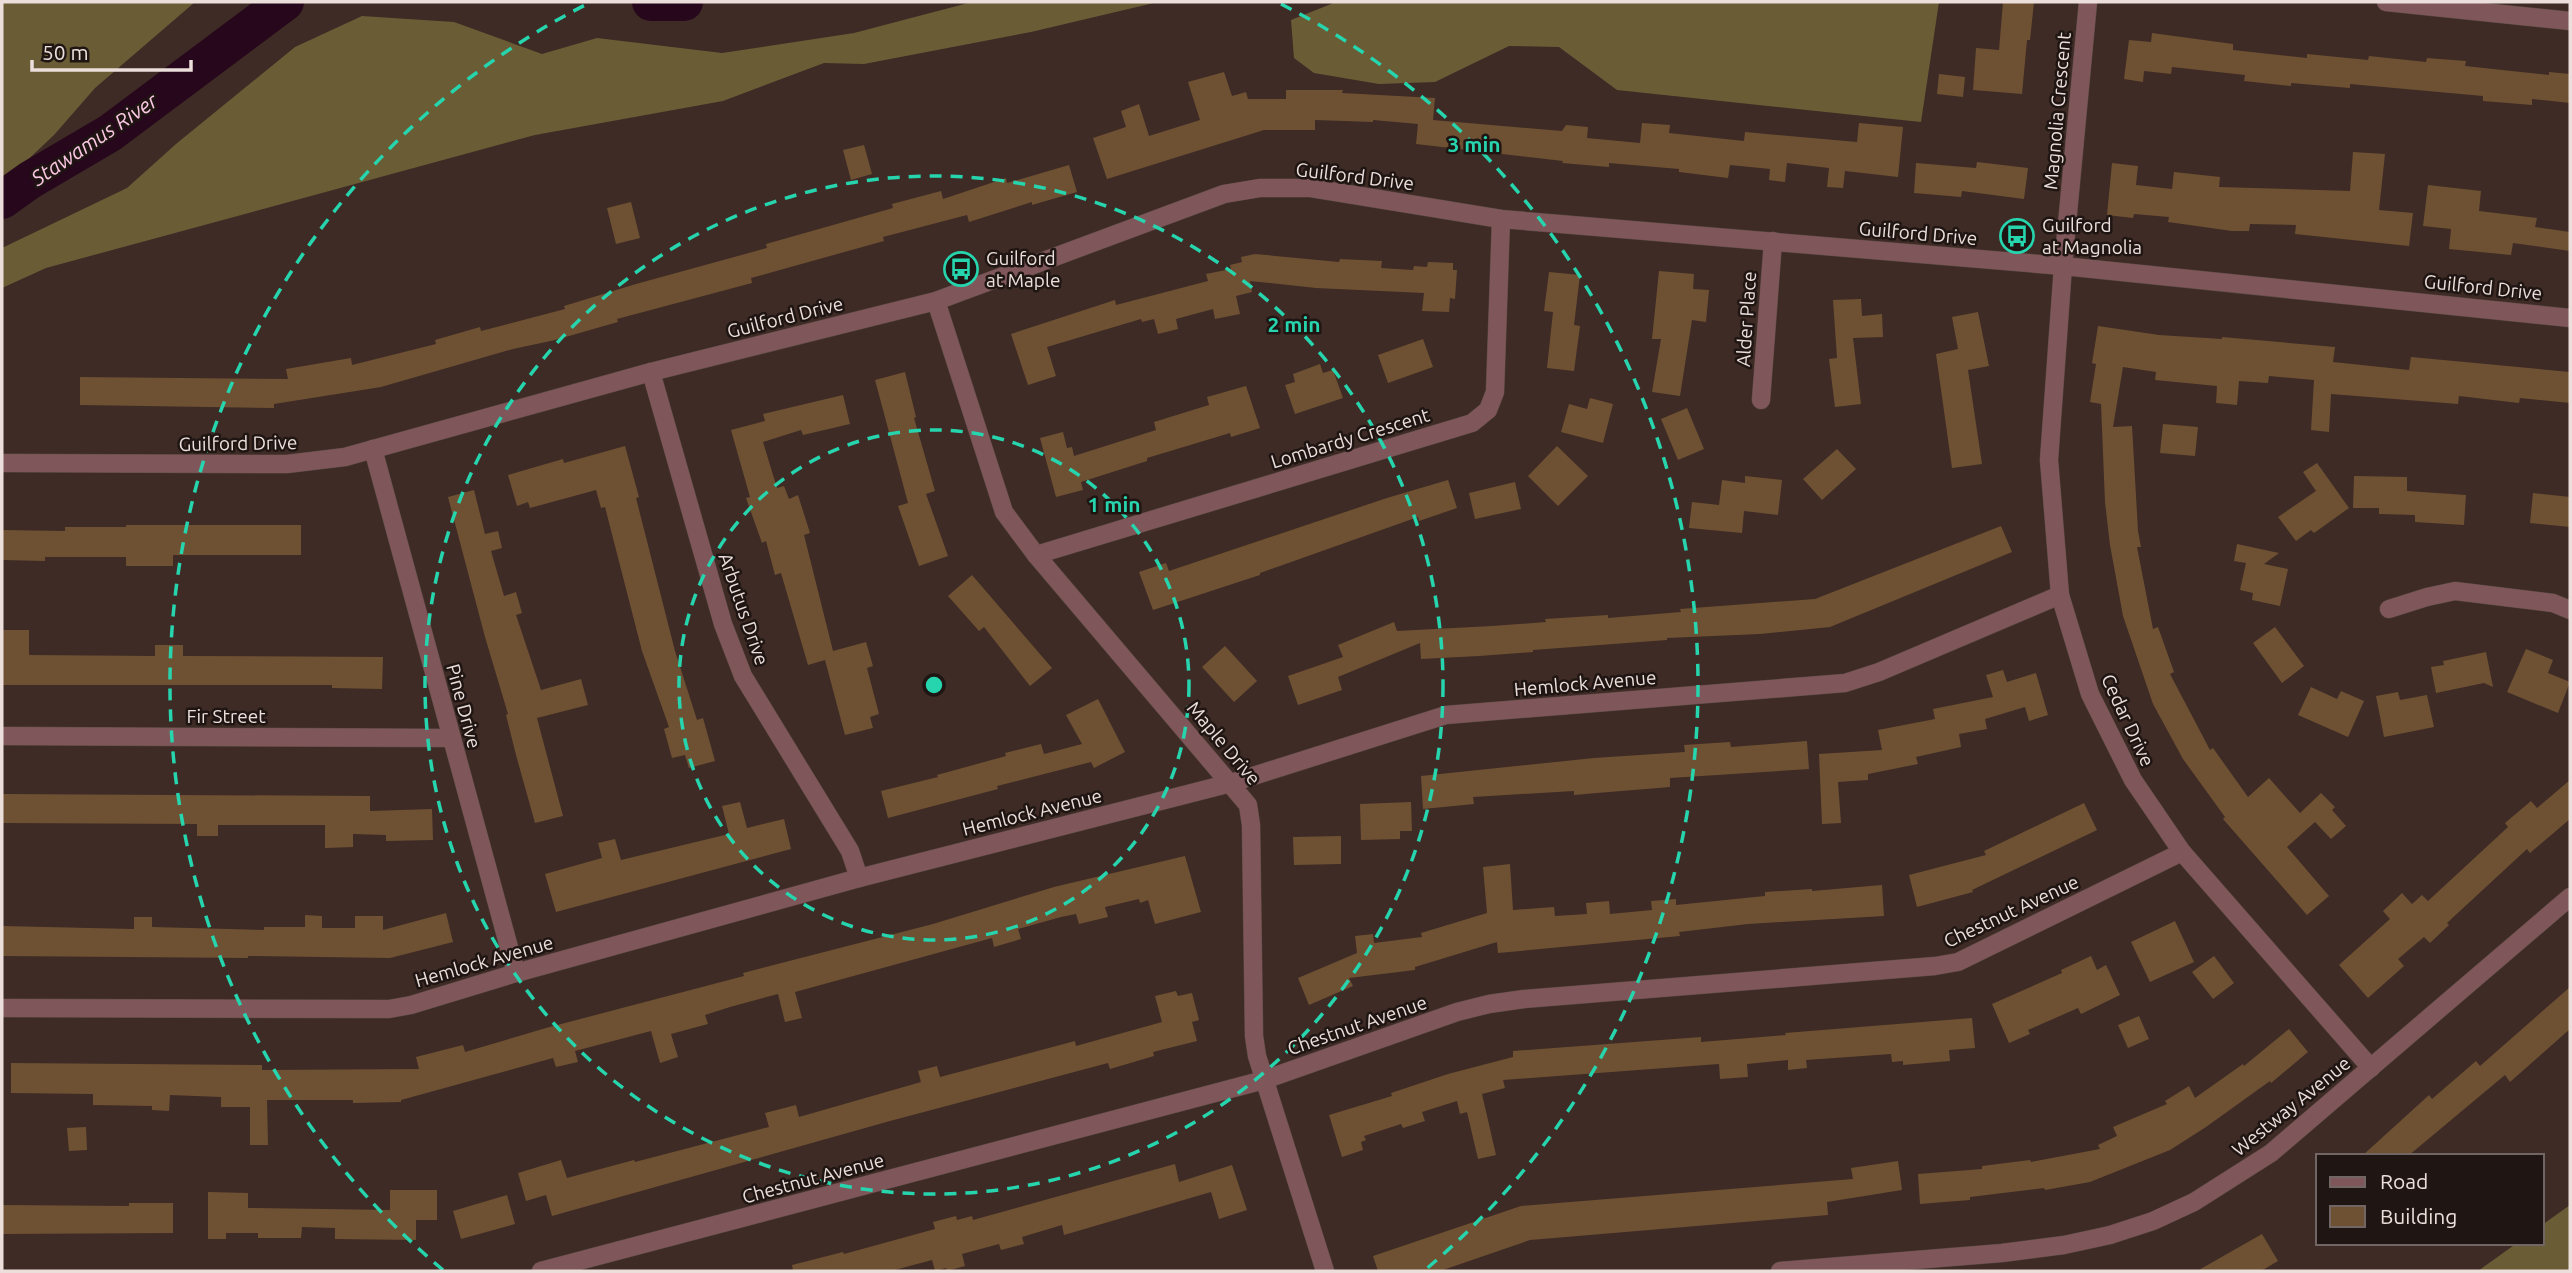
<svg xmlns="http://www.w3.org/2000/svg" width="2572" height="1273" viewBox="0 0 2572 1273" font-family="Ubuntu,sans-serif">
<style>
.forest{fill:#6a5d36}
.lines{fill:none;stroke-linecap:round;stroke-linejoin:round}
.river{stroke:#26071b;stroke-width:38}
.building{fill:#6e5133}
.minor-casing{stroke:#5a4842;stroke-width:19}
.minor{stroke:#7f575b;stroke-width:18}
.ring{fill:none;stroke:#26d5ae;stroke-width:3.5;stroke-dasharray:12 9}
.labels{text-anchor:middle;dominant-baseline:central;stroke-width:5;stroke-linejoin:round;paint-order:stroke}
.street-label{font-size:19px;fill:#ecdfdb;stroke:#1f1613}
.poi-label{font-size:19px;fill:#ecdfdb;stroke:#1f1613;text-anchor:start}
.water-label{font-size:21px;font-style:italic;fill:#fcc7e4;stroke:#1f1613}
.centre{fill:#26d5ae;stroke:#1f1613;stroke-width:3.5}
.ring-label{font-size:21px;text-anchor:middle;font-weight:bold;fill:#26d5ae;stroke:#1f1613;stroke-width:5;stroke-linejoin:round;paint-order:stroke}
</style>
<rect width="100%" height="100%" fill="#3e2b25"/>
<g class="forest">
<path d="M2,2H195L95,88L54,135L2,184Z"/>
<path d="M972,2H1158L1031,32L864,64L824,63L723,101L535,135L46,268L2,288V248L127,188L176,144L295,47L362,16L454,22L542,54L597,38L722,53L854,33Z"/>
<path d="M1336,2H1939L1921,122L1617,90L1559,47L1509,46L1435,82L1379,84L1314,73L1294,58L1291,20Z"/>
<path d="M2570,1205V1271H2478L2517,1243H2542V1225Z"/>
</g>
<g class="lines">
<g class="river">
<path d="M651,2H684"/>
<path d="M2,200L30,180L110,133L285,2"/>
</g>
</g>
<g class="building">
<path d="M2003,2H2034L2030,40H2027L2022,94L1973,90L1976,48L1999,50Z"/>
<path d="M2152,33L2233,44V50L2307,58V54L2368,60L2369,56L2426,62L2427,58L2466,61L2465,66L2549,75V72L2570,74V103L2532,99V105L2483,101V96L2350,84V88L2291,83V86L2244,81L2245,75L2172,67L2171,74L2144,71L2143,82L2124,79L2129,40L2151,42Z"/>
<path d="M1224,72L1232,96L1246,92L1248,99H1286V90H1343L1342,93L1435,98L1433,120L1562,131L1566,125L1588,127L1587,138L1640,143L1642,123L1670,125L1669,133L1744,141L1745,132L1857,142L1859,123L1903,127L1898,177L1845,171L1843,188L1827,187L1829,168L1787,163L1785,182L1769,180L1770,169L1730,165L1728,178L1679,172V169L1609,163V167L1562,163L1563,161L1416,144L1418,124L1373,120V122L1315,120V130H1264L1107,179L1093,138L1126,127L1121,111L1139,104L1149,136L1200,120L1188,82Z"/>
<path d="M1939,74L1965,77L1963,97L1937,94Z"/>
<path d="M864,145L872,174L851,180L843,150Z"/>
<path d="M2353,152L2385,154L2379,210L2413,213L2409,246L2295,234L2296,225L2250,224L2249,231H2232L2168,222L2169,217L2134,214L2133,218L2107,215L2112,163L2138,166L2136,185L2172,189L2174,172L2220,177L2219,187L2350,191Z"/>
<path d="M1977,162L2028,168L2024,199L1962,191L1961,197L1914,193L1916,163L1976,168Z"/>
<path d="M1069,165L1077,192L1032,205V202L969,222L967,215L883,237L884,241L751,278L752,283L617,319L618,322L555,340L513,349L381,387L274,404V408L80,405V377L288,379L286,369L351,358L352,365L436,344L435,340L480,327L481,331L565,309L564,306L636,284L767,248L766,244L893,208L892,204L941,191L943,199L1006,178L1007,183Z"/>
<path d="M2428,185L2481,191L2479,211L2537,218L2535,227L2570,232V251L2513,243L2511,255L2449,249L2451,229L2423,226Z"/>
<path d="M631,202L640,238L616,244L607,208Z"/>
<path d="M1255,254L1339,262L1340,259L1382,261L1381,268L1413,270L1414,266L1427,267L1428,262L1453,263V270H1457L1455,299L1450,298L1449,312L1422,311L1424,293L1316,288L1250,281L1252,292L1236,296L1240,314L1215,319L1213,309L1176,319L1178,329L1158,334L1154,319L1142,322L1141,319L1047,347L1056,376L1028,385L1011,334L1115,300L1116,305L1208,281L1206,274L1231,269L1230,265L1242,262L1241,257Z"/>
<path d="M1659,271L1694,274L1693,289L1709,290L1706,322L1692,320L1680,396L1652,392L1661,339H1652Z"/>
<path d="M1549,272L1580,275L1574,325L1580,326L1574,371L1547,368L1553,312L1544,311Z"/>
<path d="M1861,299L1862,316L1882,314L1883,337L1853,338L1861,404L1835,407L1829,359L1837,358L1833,300Z"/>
<path d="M1978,312L1989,366L1968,370L1982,464L1952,468L1936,354L1958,349L1952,317Z"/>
<path d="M2098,326L2159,335L2222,339V337L2335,347L2333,362L2409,370L2411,357L2570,372V403L2520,398L2519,403L2459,396L2458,404L2331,394L2329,432L2311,430L2314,380L2269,376L2268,383L2239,381L2237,405L2216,403L2217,386L2155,380L2156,372L2123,367L2113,427L2132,426L2138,531L2141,547H2137L2153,629L2158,627L2174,672L2170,674L2210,750L2213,748L2248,797L2269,778L2300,813L2321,793L2335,807L2332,810L2346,826L2331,839L2315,822L2287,847L2329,896L2307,915L2223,819L2225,817L2183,759L2153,704L2123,616L2110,545L2105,502L2101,404L2090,402L2096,364L2092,363Z"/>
<path d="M1423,339L1433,367L1388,383L1378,355Z"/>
<path d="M1320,364L1323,373L1333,370L1343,398L1295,414L1285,385L1295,382L1293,374Z"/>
<path d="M905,372L916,417L914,418L935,491L926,494L948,556L919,566L898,506L908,503L875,380Z"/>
<path d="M1246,386L1260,428L1231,437L1230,433L1147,458V461L1081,482L1083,490L1056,497L1040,438L1063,432L1067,448L1072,447L1074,456L1156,430L1154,422L1209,405L1207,397Z"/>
<path d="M843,395L850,424L803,435L801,430L763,442L777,488L784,486L789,499L798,495L810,533L804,535L833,651L866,642L873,666L867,668L879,714L870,717L873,728L845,735L825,660L808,665L781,573L775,575L766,541L762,543L746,498L750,497L731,430L765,421L763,414Z"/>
<path d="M1590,398L1613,404L1603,443L1561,432L1569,404L1587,409Z"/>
<path d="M1687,408L1704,449L1678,460L1661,419Z"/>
<path d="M2163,424L2198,427L2195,456L2160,453Z"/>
<path d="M625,446L639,497L636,498L675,651L697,720L703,718L715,761L689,768L685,755L672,758L664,729L669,727L642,651L605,507L601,508L596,490L530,508L528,502L517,506L508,475L563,459L564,463Z"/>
<path d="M1557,446L1588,476L1558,506L1528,476Z"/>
<path d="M1837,449L1856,469L1822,500L1803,479Z"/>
<path d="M2317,463L2349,508L2314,533L2311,530L2296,541L2278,517L2316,491L2303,472Z"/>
<path d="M1745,476L1782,480L1778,515L1744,511L1742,533L1689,528L1692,502L1719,505L1722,480L1745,483Z"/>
<path d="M2354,476L2407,477V491L2466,495L2464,525L2415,522V515L2379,514V508H2353Z"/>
<path d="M1448,480L1457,508L1419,521L1418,517L1260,573V575L1153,610L1139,572L1166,563L1169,571L1387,498Z"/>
<path d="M1515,482L1521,509L1475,519L1469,493Z"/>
<path d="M474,490L485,534L498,531L502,548L491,551L504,596L516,592L522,613L516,615L541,690L581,679L588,705L537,718L563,816L535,823L516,755L506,715L508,714L485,637L448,497Z"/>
<path d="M2533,493L2570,497V527L2530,523Z"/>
<path d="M126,525H301V555H173V566H126V557H45V561L2,560V530L65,531V527H126Z"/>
<path d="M2001,526L2012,552L1830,627L1760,634L1667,638V640L1533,650V652L1479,656L1421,659L1420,643L1338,677L1342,690L1298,705L1288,676L1343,657L1338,645L1394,622L1397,631L1492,626L1546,622L1545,619L1608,615V618L1681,612L1680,609L1815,599Z"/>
<path d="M2237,544L2279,553L2264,564L2288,569L2280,606L2252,600L2253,593L2240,590L2246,563L2234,561Z"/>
<path d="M972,575L1052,668L1030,686L984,627L979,631L948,596Z"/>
<path d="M2275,627L2304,666L2282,683L2253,643Z"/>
<path d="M2,630H29V655L155,656V645H183V656L383,657L382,689L332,688V685H3Z"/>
<path d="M1225,646L1257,681L1234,702L1202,667Z"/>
<path d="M2526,649L2553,660L2548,673L2570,682L2558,713L2507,692Z"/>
<path d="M2486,652L2493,687L2484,683L2436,693L2431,667L2444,665L2443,661Z"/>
<path d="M2003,670L2007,682L2036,673L2048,715L2029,721L2025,707L1985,719L1987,729L1959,734L1961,747L1916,757L1918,764L1868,774V780L1838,782L1841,823L1822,824L1819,754L1882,750L1878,730L1935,719L1933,709L1993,697L1986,675Z"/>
<path d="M2311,687L2337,699L2341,691L2364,701L2348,737L2298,715Z"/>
<path d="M2398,692L2400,700L2427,695L2434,727L2384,737L2376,696Z"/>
<path d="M1098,699L1125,752L1094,768L1091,762L997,786L998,789L888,818L881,791L938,777L937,775L1006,756L1005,753L1041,744L1044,754L1082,744L1066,715Z"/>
<path d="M1807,741L1809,769L1670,778V787L1597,793L1574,795V791L1473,797L1474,804L1423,809L1421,776L1594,758L1685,752L1684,745L1730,742L1731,747Z"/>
<path d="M2570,780V819L2530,853L2527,849L2447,923L2449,925L2430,943L2424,937L2398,959L2404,966L2368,998L2339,965L2390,919L2383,911L2402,893L2412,904L2422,895L2428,901L2508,827L2505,823L2531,801L2537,808Z"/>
<path d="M3,794L370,796V811L432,809L433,840L386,841V835L353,834V847L325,848V825H218V836H197V824L3,823Z"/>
<path d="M740,802L747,828L784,819L791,849L556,912L545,874L602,858L598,843L615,839L621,860L729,834L722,806Z"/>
<path d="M1411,802L1412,831H1400V839L1361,840L1360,804Z"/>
<path d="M2084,803L2097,830L1972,890L1973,892L1917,907L1909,875L1986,855L1984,851Z"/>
<path d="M1341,836V864L1294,865L1293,837Z"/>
<path d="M1185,856L1201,912L1155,924L1148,900L1140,903L1139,899L1105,907L1108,917L1079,924L1076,914L1061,917L1018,929L1021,939L994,947L992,938L795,992L802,1018L785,1022L778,994L730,1007L705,1015L708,1024L671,1034L678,1057L660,1063L651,1031L575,1051L578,1062L556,1067L553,1058L401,1100V1102L353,1103V1100H267L268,1145H250V1107H221V1097L170,1095L169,1111L152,1110V1106L93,1105V1094L11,1093V1063L262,1065V1070L419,1069L416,1057L463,1045L465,1052L546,1028L744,976L743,973L933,924L1054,887Z"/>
<path d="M1510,864L1513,910L1554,907L1555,916L1587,914L1586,903L1609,901L1610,914L1652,910L1651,901L1676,899V905L1765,896V892L1812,889V891L1882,885L1884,916L1748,924L1679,932L1680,936L1498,953L1497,942L1415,967V970L1349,978L1353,986L1309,1005L1298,978L1357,953L1355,936L1373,934L1374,943L1422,937L1421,933L1487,913L1483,867Z"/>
<path d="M446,913L453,942L390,958L248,956V958L2,956V926L134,929V917H152V927L264,930V927H305V915L322,916V928H355V916H383V930Z"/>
<path d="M2175,921L2194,962L2150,982L2131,942Z"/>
<path d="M2091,956L2097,970L2106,965L2120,995L2081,1014L2078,1008L2028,1030L2030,1034L2009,1043L1992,1004L2062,973L2061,970Z"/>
<path d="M2214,956L2234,983L2213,999L2192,972Z"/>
<path d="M2570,987V1029L2510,1082L2505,1075L2408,1156H2362L2429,1095L2432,1099L2476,1061L2480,1066Z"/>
<path d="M1176,991L1178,996L1192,993L1199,1020L1192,1022L1197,1041L1153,1052L1154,1056L1110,1069L1108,1063L890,1121L552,1216L546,1195L526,1201L518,1173L561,1160L567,1178L634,1160L635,1162L769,1127L765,1113L796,1105L799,1117L921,1082L918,1071L937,1066L940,1077L1075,1041L1076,1046L1162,1022L1155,996Z"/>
<path d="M2139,1016L2149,1039L2128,1048L2118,1025Z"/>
<path d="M1972,1018L1975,1048L1949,1050L1950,1061L1903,1065V1061L1892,1062L1891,1054L1806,1060L1807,1068L1788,1070V1060L1747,1064L1748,1077L1720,1079L1719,1064L1503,1080L1505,1088L1482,1094L1496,1155L1478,1159L1467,1112L1460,1114L1457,1101L1422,1112L1425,1121L1403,1128L1401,1124L1364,1136L1366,1140L1361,1142L1363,1150L1342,1157L1329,1115L1392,1096L1391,1093L1448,1074L1513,1057V1051L1701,1037V1042L1786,1035L1785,1033Z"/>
<path d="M2289,1029L2308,1052L2271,1083L2270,1081L2206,1127L2170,1150L2090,1182L2045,1190L2044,1188L1970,1197V1200L1920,1204L1918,1174L1982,1169V1166L2030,1160L2031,1162L2100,1149L2098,1145L2117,1136L2113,1127L2167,1104L2165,1101L2189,1086L2195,1098L2243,1064L2244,1066Z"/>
<path d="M86,1127L87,1150L69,1151L67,1128Z"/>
<path d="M1898,1161L1902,1190L1827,1202L1828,1215L1530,1240L1440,1271H1378L1373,1256L1521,1206L1853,1179L1851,1168Z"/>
<path d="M1175,1164L1179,1182L1232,1165L1247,1210L1219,1219L1211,1192L1064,1235L1062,1225L1022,1237L1024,1244L1001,1250L999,1244L962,1254L965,1266L947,1271L946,1268L935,1271L932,1260L891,1271H793L792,1265L843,1252L844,1254L935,1229L933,1222L956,1216L957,1220L972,1216L973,1220Z"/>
<path d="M390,1190H437V1220H416V1240L335,1239V1228L302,1227L301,1238H258V1233H226V1239H208V1192L248,1193V1208L390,1210Z"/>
<path d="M507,1195L515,1224L461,1239L453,1211Z"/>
<path d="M129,1203H173V1233L2,1234V1205L129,1206Z"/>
<path d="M2262,1234L2278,1261L2261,1271H2197Z"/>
</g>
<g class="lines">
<g class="minor-casing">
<g id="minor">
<path d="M2088,2L2063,266L2049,460L2060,595L2090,694L2133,780L2182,852L2371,1068"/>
<path d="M2386,2L2570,21"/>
<path d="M936,301L1004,512L1036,555L1248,805L1251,825L1254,1036L1257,1056L1325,1271"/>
<path d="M651,372L723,624L743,676L850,851L859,878"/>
<path d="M1761,400L1773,241"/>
<path d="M373,449L516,973"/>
<path d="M2,463L287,464L345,457L651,372L936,301L1224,194L1260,188H1311L1501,219L2063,266L2570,318"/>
<path d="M1036,555L1472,423L1488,410L1495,392L1501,219"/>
<path d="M2389,609L2427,597L2455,591L2553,603L2570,610"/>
<path d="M2,736L450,738"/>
<path d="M2,1008L389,1009L411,1005L516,973L859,878L1231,783L1446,715L1845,683L1879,672L2060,595"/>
<path d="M541,1271L1264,1080L1457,1012L1489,1004L1524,999L1935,966L1958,962L2182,852"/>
<path d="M1780,1271L2002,1253L2064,1245L2110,1235L2153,1221L2194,1202L2271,1153L2570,897"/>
</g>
</g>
<use href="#minor" class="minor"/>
</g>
<g class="ring">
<circle cx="934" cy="685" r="255"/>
<circle cx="934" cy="685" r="509"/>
<path d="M443 1270A764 764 0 0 1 587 4M1281 4A764 764 0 0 1 1425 1270"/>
</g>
<defs>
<g id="bus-ring" transform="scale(1.75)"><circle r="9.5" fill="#1f1613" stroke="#26d5ae" stroke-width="1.5"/><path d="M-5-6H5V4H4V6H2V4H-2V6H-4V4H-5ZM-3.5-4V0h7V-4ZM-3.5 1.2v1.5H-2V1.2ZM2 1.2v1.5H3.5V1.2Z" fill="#26d5ae"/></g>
</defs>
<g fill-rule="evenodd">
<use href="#bus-ring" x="2017" y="236"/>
<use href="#bus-ring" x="961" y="269"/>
</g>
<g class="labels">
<g class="street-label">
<text transform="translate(2057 111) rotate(-85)">Magnolia Crescent</text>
<text transform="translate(1355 176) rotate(7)">Guilford Drive</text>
<text transform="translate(1918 233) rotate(5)">Guilford Drive</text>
<text transform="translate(2483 287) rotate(6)">Guilford Drive</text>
<text transform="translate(785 317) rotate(-14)">Guilford Drive</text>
<text transform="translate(1746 319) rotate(-86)">Alder Place</text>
<text transform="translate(1350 438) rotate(-17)">Lombardy Crescent</text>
<text transform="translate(238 443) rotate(-1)">Guilford Drive</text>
<text transform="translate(744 609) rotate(71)">Arbutus Drive</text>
<text transform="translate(1585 683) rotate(-5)">Hemlock Avenue</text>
<text transform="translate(464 706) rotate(75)">Pine Drive</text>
<text x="226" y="716">Fir Street</text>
<text transform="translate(2128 720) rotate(65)">Cedar Drive</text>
<text transform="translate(1224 743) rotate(50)">Maple Drive</text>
<text transform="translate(1032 812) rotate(-14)">Hemlock Avenue</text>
<text transform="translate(2011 911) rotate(-25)">Chestnut Avenue</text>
<text transform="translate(484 961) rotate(-16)">Hemlock Avenue</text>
<text transform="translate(1357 1025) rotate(-19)">Chestnut Avenue</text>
<text transform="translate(2291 1106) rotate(-39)">Westway Avenue</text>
<text transform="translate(813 1178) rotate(-15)">Chestnut Avenue</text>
</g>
<g class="poi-label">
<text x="2042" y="225">Guilford<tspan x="2042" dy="22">at Magnolia</tspan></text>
<text x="986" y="258">Guilford<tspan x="986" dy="22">at Maple</tspan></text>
</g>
<g class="water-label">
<text transform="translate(94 139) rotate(-34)">Stawamus River</text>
</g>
</g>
<circle cx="934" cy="685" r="10" class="centre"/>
<g class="ring-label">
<text x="1474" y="152">3 min</text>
<text x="1294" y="332">2 min</text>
<text x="1114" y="512">1 min</text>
</g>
<rect width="2572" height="1273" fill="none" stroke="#ecdfdb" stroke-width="7"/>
<rect x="2316" y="1154" width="228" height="91" fill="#1f1613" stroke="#716663" stroke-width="2"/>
<rect x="2330" y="1177" width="35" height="10" fill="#7f575b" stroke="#716663" stroke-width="2"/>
<text x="2380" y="1189" font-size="21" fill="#ecdfdb">Road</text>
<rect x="2330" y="1206" width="35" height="21" fill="#6e5133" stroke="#716663" stroke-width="2"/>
<text x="2380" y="1224" font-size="21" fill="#ecdfdb">Building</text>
<path d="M32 60v10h159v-10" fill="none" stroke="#ecdfdb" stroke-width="3.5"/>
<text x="42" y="60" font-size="21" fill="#ecdfdb" stroke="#1f1613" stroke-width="5" paint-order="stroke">50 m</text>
</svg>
